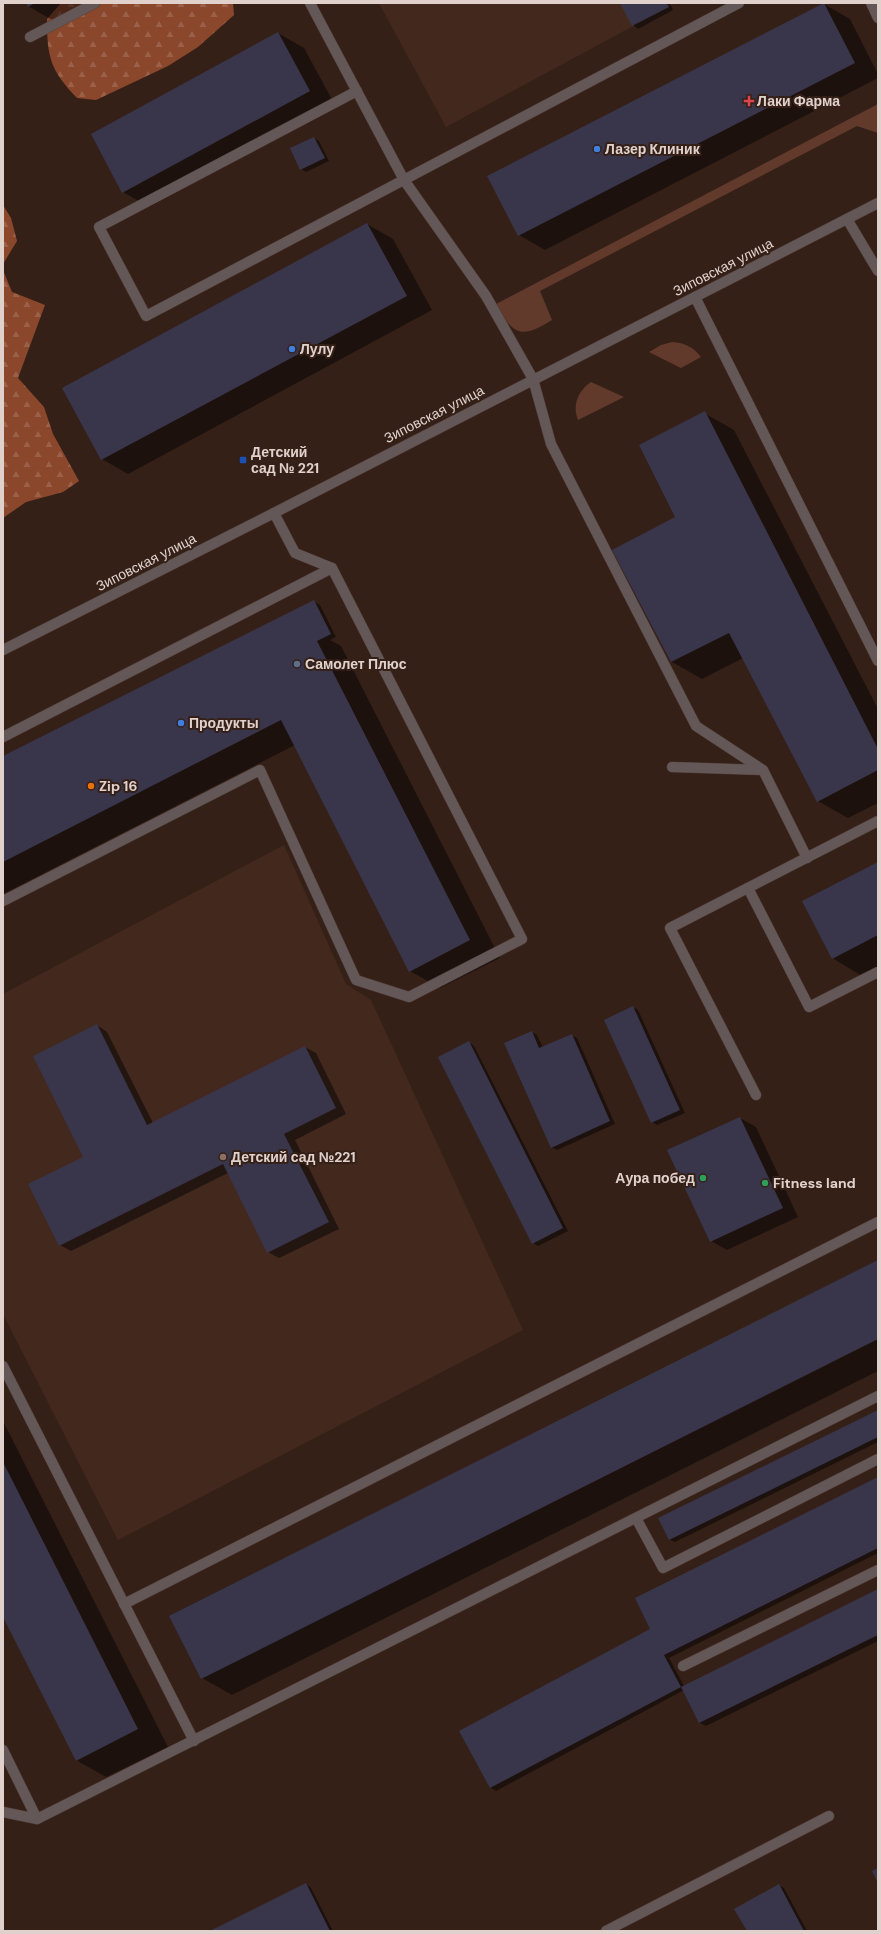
<svg xmlns="http://www.w3.org/2000/svg" width="881" height="1934" viewBox="0 0 881 1934" font-family="'DM Sans',sans-serif">
<style>
.built{fill:#43281d}
.green{fill:#613a2b}
.forest{fill:url(#forest-firs)}
.shadow{fill:#0007}
.building{fill:#39364b}
.lines{fill:none;stroke-linecap:round;stroke-linejoin:round}
.service-casing{stroke:#503c35;stroke-width:11}
.tertiary-casing{stroke:#503c35;stroke-width:11}
.service{stroke:#635758;stroke-width:10}
.tertiary{stroke:#635758;stroke-width:10}
.health-dot{fill:#e0444e;stroke:#352018;stroke-width:1.5}
.shop-dot{fill:#3f7fe0;stroke:#352018;stroke-width:1.5}
.transit-dot{fill:#1a4fb4;stroke:#352018;stroke-width:1.5}
.service-dot{fill:#5c6f8a;stroke:#352018;stroke-width:1.5}
.food-dot{fill:#e8710a;stroke:#352018;stroke-width:1.5}
.education-dot{fill:#8d6e63;stroke:#352018;stroke-width:1.5}
.leisure-dot{fill:#2e9e5b;stroke:#352018;stroke-width:1.5}
.labels{text-anchor:middle;dominant-baseline:central;stroke-width:4;stroke-linejoin:round;paint-order:stroke}
.poi-label{font-size:14px;font-weight:bold;fill:#e0d1cc;stroke:#352018;text-anchor:start}
.street-label{font-size:14px;fill:#e0d1cc;stroke:#352018}
</style>
<defs>
<pattern id="forest-firs" width="22" height="20" patternUnits="userSpaceOnUse"><rect width="22" height="20" fill="#8a472b"/><path d="M5 1l3.5 6h-7zM16 11l3.5 6h-7z" fill="#9a6049"/></pattern>
</defs>
<rect width="100%" height="100%" fill="#352018"/>
<g class="built">
<path d="M379,3H676L446,127Z"/>
<path d="M284,845L346,984L371,1000L523,1330L118,1540L3,1314V994Z"/>
</g>
<g class="green">
<path d="M878,104V133L857,126L540,291L552,320C522,339 513,336 496,304Z"/>
<path d="M672,342C685,343 693,347 701,357L681,368L649,352L661,345Z"/>
<path d="M591,382L624,397L578,420C572,405 578,391 591,382Z"/>
</g>
<g class="forest">
<path d="M61,3H233L234,15L198,47L168,66L96,100L77,98C50,70 47,57 47,19Z"/>
<path d="M3,205L11,218L17,241L3,264Z"/>
<path d="M3,270L12,292L45,305L18,378L44,407L53,434L79,481L63,492L26,502L3,518Z"/>
</g>
<g class="shadow">
<path d="M27,3H88L54,21L28,6Z"/>
<path d="M621,3H670L673,10L638,29L633,25Z"/>
<path d="M824,4L850,19L878,74V78L545,250L519,235Z"/>
<path d="M278,33L304,48L335,105L149,207L123,192Z"/>
<path d="M314,138L319,141L329,161L306,172L301,169Z"/>
<path d="M367,224L393,239L432,310L128,474L102,459Z"/>
<path d="M704,413L734,430L878,709V803L848,818L818,801L743,658L702,679L672,662L614,550L676,517Z"/>
<path d="M314,602L320,605L336,637L330,640L341,646L500,958L440,988L410,971L295,745L3,894V757Z"/>
<path d="M878,863V968L862,976L832,958Z"/>
<path d="M633,1007L638,1010L685,1113L657,1125L652,1122Z"/>
<path d="M97,1025L107,1032L153,1123L305,1047L316,1053L346,1114L295,1140L339,1229L279,1258L268,1252L228,1173L71,1251L60,1245L85,1157Z"/>
<path d="M532,1032L537,1035L543,1048L571,1035L577,1038L615,1124L557,1150L551,1147Z"/>
<path d="M469,1042L474,1046L568,1231L538,1246L533,1243Z"/>
<path d="M740,1118L756,1127L798,1217L727,1250L711,1241Z"/>
<path d="M878,1261V1371L232,1695L202,1678Z"/>
<path d="M878,1411V1442L675,1542L669,1539Z"/>
<path d="M3,1421L168,1747L106,1777L76,1760L3,1614Z"/>
<path d="M878,1479V1553L669,1658L684,1686L878,1590V1641L706,1726L700,1723L684,1690L496,1791L491,1788L461,1731L651,1629Z"/>
<path d="M306,1884L311,1888L333,1931H212Z"/>
<path d="M779,1885L784,1888L807,1931H748Z"/>
</g>
<g class="building">
<path d="M26,3H35L28,7Z"/>
<path d="M620,3H666L669,7L632,26Z"/>
<path d="M824,3L855,63L518,236L487,176Z"/>
<path d="M278,32L310,91L122,193L91,134Z"/>
<path d="M314,137L325,158L300,170L290,148Z"/>
<path d="M367,223L407,296L101,460L62,388Z"/>
<path d="M705,411L878,749V770L817,802L729,633L671,662L612,550L675,517L639,445Z"/>
<path d="M314,600L331,634L317,641L470,940L409,972L281,720L3,862V756Z"/>
<path d="M878,862V935L832,959L802,901Z"/>
<path d="M633,1006L680,1110L651,1123L604,1020Z"/>
<path d="M97,1024L147,1125L305,1046L336,1108L284,1134L329,1222L267,1253L223,1164L59,1246L28,1184L83,1157L33,1056Z"/>
<path d="M532,1031L539,1048L572,1034L610,1121L551,1148L504,1043Z"/>
<path d="M469,1041L563,1228L532,1244L438,1057Z"/>
<path d="M740,1117L783,1208L710,1242L667,1150Z"/>
<path d="M878,1260V1339L201,1679L169,1616Z"/>
<path d="M878,1410V1437L669,1540L658,1518Z"/>
<path d="M3,1462L138,1729L76,1761L3,1617Z"/>
<path d="M878,1477V1548L664,1655L681,1687L490,1788L459,1731L650,1629L635,1598Z"/>
<path d="M878,1589V1635L699,1723L681,1687Z"/>
<path d="M878,1868V1883L872,1871Z"/>
<path d="M306,1883L330,1931H210Z"/>
<path d="M779,1884L804,1931H747L734,1909Z"/>
</g>
<g class="lines">
<g class="service-casing">
<g id="service">
<path d="M310,3L404,180L486,296L533,379L551,444L696,726L763,770L807,858"/>
<path d="M871,3L878,18"/>
<path d="M30,37L95,3"/>
<path d="M357,91L99,227L146,316L739,3"/>
<path d="M847,219L878,271"/>
<path d="M695,297L878,661"/>
<path d="M3,737L332,568"/>
<path d="M672,767L762,770"/>
<path d="M748,888L809,1007L878,972"/>
<path d="M3,901L260,770L356,980L409,997L522,939L332,568L295,553L274,513"/>
<path d="M756,1095L670,928L878,821"/>
<path d="M3,1366L194,1741"/>
<path d="M636,1518L663,1568L878,1459"/>
<path d="M124,1604L878,1222"/>
<path d="M683,1666L878,1570"/>
<path d="M3,1750L37,1819L878,1396"/>
<path d="M3,1812L37,1819"/>
<path d="M606,1931L829,1816"/>
</g>
</g>
<g class="tertiary-casing">
<path id="tertiary" d="M3,650L274,513L878,203"/>
</g>
<use href="#service" class="service"/>
<use href="#tertiary" class="tertiary"/>
</g>
<path class="health-dot" d="M747 95h4v4h4v4h-4v4h-4v-4h-4v-4h4z"/>
<g class="shop-dot">
<circle cx="597" cy="149" r="4"/>
<circle cx="292" cy="349" r="4"/>
<circle cx="181" cy="723" r="4"/>
</g>
<rect class="transit-dot" x="239" y="456" width="8" height="8" rx="2"/>
<circle class="service-dot" cx="297" cy="664" r="4"/>
<circle class="food-dot" cx="91" cy="786" r="4"/>
<circle class="education-dot" cx="223" cy="1157" r="4"/>
<g class="leisure-dot">
<circle cx="703" cy="1178" r="4"/>
<circle cx="765" cy="1183" r="4"/>
</g>
<g class="labels">
<g class="poi-label">
<text x="757" y="101">Лаки Фарма</text>
<text x="605" y="149">Лазер Клиник</text>
<text x="300" y="349">Лулу</text>
<text x="251" y="452">Детский<tspan x="251" dy="16">сад № 221</tspan></text>
<text x="305" y="664">Самолет Плюс</text>
<text x="189" y="723">Продукты</text>
<text x="99" y="786">Zip 16</text>
<text x="231" y="1157">Детский сад №221</text>
<text x="695" y="1178" text-anchor="end">Аура побед</text>
<text x="773" y="1183">Fitness land</text>
</g>
<g class="street-label">
<text transform="translate(723 267) rotate(-27)">Зиповская улица</text>
<text transform="translate(434 414) rotate(-27)">Зиповская улица</text>
<text transform="translate(146 562) rotate(-27)">Зиповская улица</text>
</g>
</g>
<rect width="881" height="1934" fill="none" stroke="#e0d1cc" stroke-width="8"/>
</svg>
